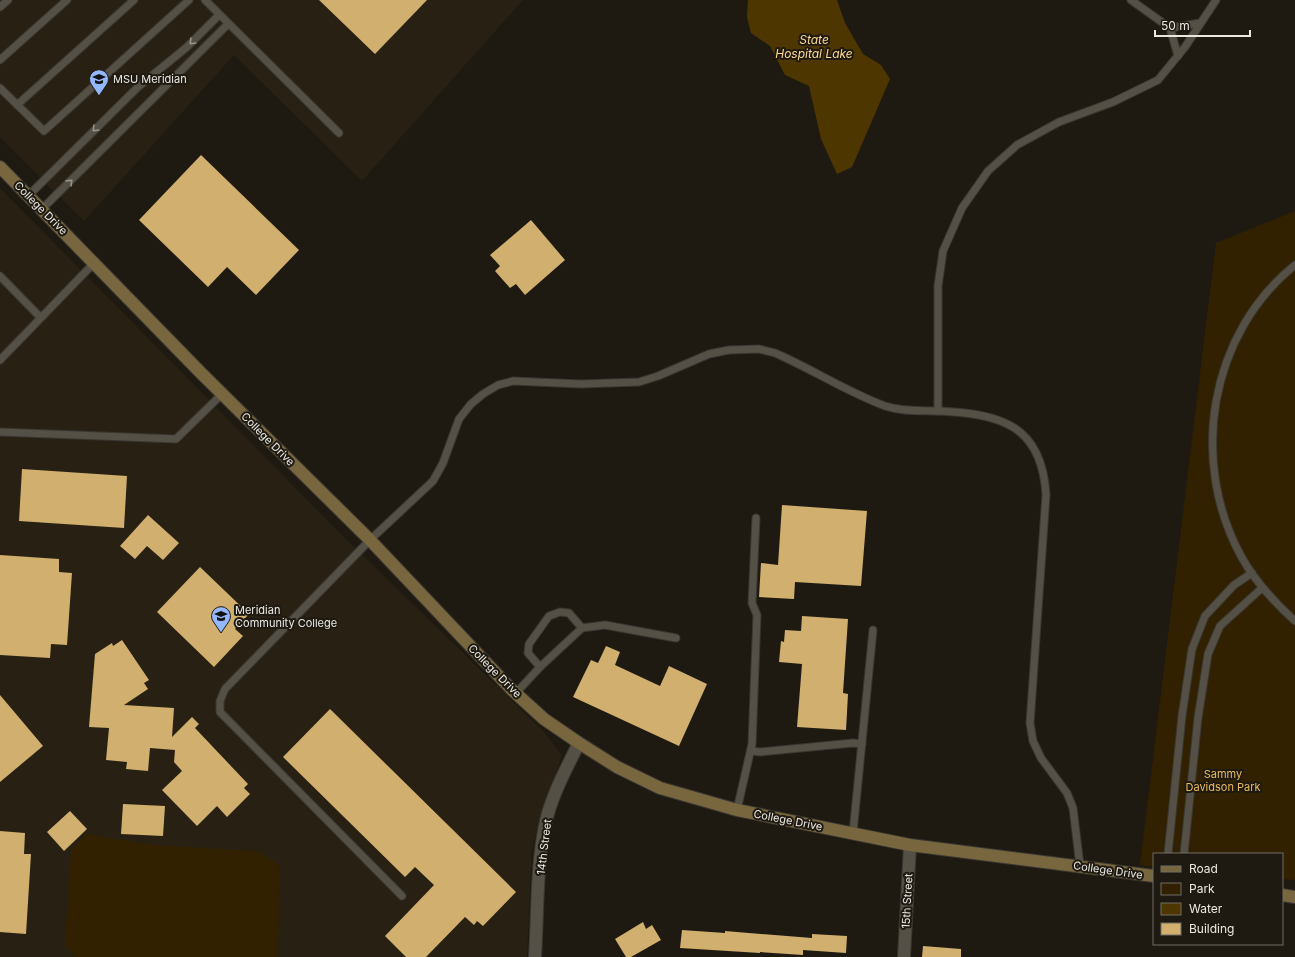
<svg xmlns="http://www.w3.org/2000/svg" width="1295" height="957" viewBox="0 0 1295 957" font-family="Inter,sans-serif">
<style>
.built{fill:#282113}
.green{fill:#312101}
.water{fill:#4e3600}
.building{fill:#d1af6e}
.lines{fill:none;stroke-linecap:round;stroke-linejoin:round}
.lane-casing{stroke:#3a3732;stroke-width:9}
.street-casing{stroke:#3a3732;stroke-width:14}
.secondary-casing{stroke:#3a3732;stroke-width:14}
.lane{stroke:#555046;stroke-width:7}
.street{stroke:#555046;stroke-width:12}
.secondary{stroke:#78663e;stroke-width:12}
.oneway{stroke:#98948c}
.labels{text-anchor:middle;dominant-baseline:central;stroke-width:4;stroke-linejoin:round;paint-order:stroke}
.poi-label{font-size:11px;fill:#ebe8e2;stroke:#1e1a12;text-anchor:start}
.street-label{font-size:11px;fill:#ebe8e2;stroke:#1e1a12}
.park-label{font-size:11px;fill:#e9ba5e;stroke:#1e1a12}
.water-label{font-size:12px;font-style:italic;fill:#ffd992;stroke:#1e1a12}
</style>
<rect width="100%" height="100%" fill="#1e1a12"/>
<g class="built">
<path d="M0,0H523L362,181L234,55L84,221L0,137Z"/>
<path d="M0,188L340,533L544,732L562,755L532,847L527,957H0Z"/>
</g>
<g class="green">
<path d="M1295,211V880L1282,879V854H1154V867L1140,865L1216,243Z"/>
<path d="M87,834L153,845L258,851L279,865L278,957H76L65,945L71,849Z"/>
</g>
<path class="water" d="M748,0H837L845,23L863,54L881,65L890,79L852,167L837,174L821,139L809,86L785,75L770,46L751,33L747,17Z"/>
<g class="building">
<path d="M319,0H427L375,54Z"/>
<path d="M201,155L299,250L256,295L227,267L208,287L139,220Z"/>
<path d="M531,220L565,260L525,295L516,284L510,288L495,271L500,266L490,255Z"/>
<path d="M22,469L127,476L124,528L19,521Z"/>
<path d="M782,505L867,511L861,586L795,582L794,599L759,597L761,563L778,565Z"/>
<path d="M148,515L179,543L163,560L147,546L135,559L120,546Z"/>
<path d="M0,555L59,559V572L72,573L67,645L51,644L50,658L0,655Z"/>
<path d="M200,567L249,614L235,629L243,636L214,667L157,612Z"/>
<path d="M802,616L848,619L843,693L848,694L846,730L797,727L802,664L779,662L781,641L784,642L785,630L801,631Z"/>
<path d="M122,640L149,680L144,683L148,689L124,705L174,708L172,737L192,717L199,724L195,728L248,784L244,788L250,794L227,817L217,806L197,826L162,790L182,771L174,762L175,750L150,748L148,771L126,769L127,762L106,760L109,728L89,727L95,654L112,643L113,646Z"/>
<path d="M606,646L620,652L615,665L660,686L669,666L707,684L679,746L573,697L591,660L598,663Z"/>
<path d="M0,695L43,746L0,782Z"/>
<path d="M330,709L516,892L483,926L477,921L474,925L465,917L426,957H406L385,936L434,885L415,867L405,877L283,757Z"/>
<path d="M123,804L165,806L163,836L121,834Z"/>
<path d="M70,811L87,829L64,851L47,832Z"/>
<path d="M0,831L25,833L24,854H31L26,934L0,932Z"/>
<path d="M643,922L646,929L652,925L661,940L631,957H626L615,939Z"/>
<path d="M682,930L725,933V931L812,938V934L847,936L846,953L803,950V955L760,952V953L680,948Z"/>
<path d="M923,946L961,949V957H922Z"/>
</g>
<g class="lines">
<g class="lane-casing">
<g id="lane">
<path d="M205,0L339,133"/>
<path d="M1131,0L1170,28L1178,56"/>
<path d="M0,7L8,0"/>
<path d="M1170,28L1200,23"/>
<path d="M0,60L67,0"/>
<path d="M0,88L44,131L189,0"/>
<path d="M17,105L134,0"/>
<path d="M28,196L138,87L187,47L219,15"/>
<path d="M42,209L228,24"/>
<path d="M1295,265C1209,334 1189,461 1241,556C1255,582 1274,602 1295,621"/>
<path d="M0,276L40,317"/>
<path d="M0,360L94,263"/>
<path d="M938,411V286L943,251L962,208L988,171L1017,145L1059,122L1113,102L1158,80L1185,47L1216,0"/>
<path d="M0,432L176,439L222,394"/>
<path d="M540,667L528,653L529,644L549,616L560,612L569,613L582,628"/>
<path d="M516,693L540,667L582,628L605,625L676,638"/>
<path d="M751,751L760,752L853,743L862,744"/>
<path d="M737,810L752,744L757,615L752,603L756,518"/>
<path d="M853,833L873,630"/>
<path d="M1168,854L1182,716L1192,649L1205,616L1234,585L1252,573"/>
<path d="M1184,854L1198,718L1208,654L1220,626L1262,588"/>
<path d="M402,896L220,712V701L225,689L370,540L433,481L443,463L459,419L471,404L483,394L498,385L513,381L581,384L639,382L658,376L709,354L729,350L759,349L775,353C812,369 847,392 885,406C903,412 921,410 939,411C1001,414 1042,425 1046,495L1030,723L1033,741L1041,758L1067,793L1073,808L1080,866"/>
</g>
</g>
<g class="street-casing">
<g id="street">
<path d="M535,957C538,911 536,862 547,817C554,791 567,767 579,743"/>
<path d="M904,957L910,845"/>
</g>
</g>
<g class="secondary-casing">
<g id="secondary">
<path d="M0,167L201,373L370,540L511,689L544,719L579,743L617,767L660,788L737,810L910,845L1154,876"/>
<path d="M1282,895L1295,897"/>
</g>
</g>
<use href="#lane" class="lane"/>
<use href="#street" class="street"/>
<use href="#secondary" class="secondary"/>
</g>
<defs><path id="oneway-chevron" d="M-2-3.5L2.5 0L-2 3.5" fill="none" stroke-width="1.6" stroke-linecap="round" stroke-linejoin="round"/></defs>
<g class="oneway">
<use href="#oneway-chevron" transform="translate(192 42) rotate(135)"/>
<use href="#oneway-chevron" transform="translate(95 129) rotate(135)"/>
<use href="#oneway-chevron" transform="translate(70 182) rotate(-44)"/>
</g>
<defs>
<g id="university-pin" transform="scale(1)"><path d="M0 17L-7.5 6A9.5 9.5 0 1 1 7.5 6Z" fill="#92b7fd" stroke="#1e1a12"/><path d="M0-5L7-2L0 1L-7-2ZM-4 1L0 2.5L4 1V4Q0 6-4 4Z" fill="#111"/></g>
</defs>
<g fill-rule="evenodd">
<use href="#university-pin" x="99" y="79"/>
<use href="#university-pin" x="221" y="616"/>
</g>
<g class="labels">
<g class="poi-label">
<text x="113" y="79">MSU Meridian</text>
<text x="235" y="610">Meridian<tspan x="235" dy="13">Community College</tspan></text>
</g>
<g class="street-label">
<text transform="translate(41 208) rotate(45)">College Drive</text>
<text transform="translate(268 439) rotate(45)">College Drive</text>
<text transform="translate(495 671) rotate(45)">College Drive</text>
<text transform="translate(788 820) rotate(11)">College Drive</text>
<text transform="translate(544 847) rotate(-83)">14th Street</text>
<text transform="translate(1108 870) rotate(8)">College Drive</text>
<text transform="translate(907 901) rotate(-87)">15th Street</text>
</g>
<g class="park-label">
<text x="1223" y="774">Sammy<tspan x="1223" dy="13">Davidson Park</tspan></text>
</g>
<g class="water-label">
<text x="814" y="39">State<tspan x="814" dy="14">Hospital Lake</tspan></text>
</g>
</g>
<rect x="1153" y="853" width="130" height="92" fill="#1e1a12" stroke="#706c65"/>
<rect x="1161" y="866" width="20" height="6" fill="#78663e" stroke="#706c65"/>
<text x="1189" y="873" font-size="12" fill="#ebe8e2">Road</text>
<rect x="1161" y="883" width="20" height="12" fill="#312101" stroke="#706c65"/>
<text x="1189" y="893" font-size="12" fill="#ebe8e2">Park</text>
<rect x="1161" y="903" width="20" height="12" fill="#4e3600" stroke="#706c65"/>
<text x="1189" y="913" font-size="12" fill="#ebe8e2">Water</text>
<rect x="1161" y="923" width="20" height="12" fill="#d1af6e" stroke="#706c65"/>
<text x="1189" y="933" font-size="12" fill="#ebe8e2">Building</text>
<path d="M1155 30v6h95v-6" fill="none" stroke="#ebe8e2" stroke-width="2"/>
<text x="1161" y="30" font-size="12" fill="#ebe8e2" stroke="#1e1a12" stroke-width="3" paint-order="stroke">50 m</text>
</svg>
